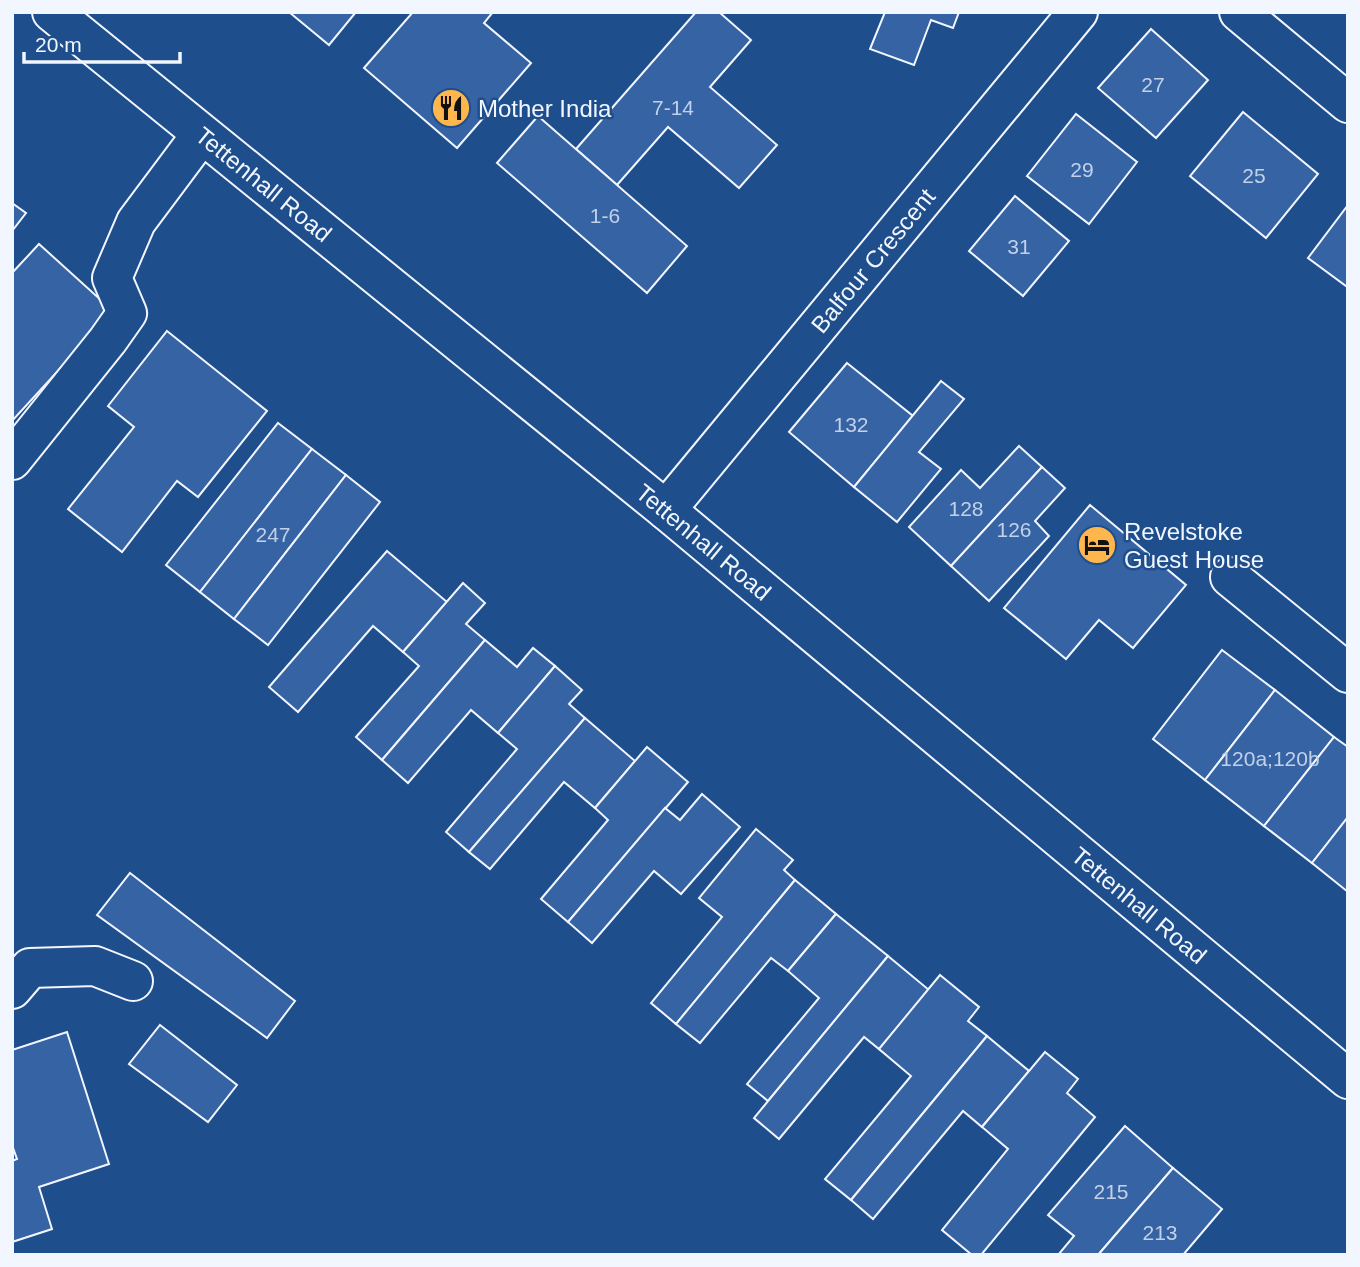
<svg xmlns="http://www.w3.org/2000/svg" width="1360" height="1267" viewBox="0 0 1360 1267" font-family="Helvetica,sans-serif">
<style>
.building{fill:#3563a3;stroke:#f2f6ff;stroke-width:2}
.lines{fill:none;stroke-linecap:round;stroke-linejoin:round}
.minor-casing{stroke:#f2f6ff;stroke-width:42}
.highway-casing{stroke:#f2f6ff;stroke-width:42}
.minor{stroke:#1f4e8c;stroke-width:38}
.highway{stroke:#1f4e8c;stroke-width:38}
.labels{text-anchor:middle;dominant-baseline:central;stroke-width:5;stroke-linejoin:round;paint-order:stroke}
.number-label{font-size:21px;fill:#c3d1e8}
.poi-label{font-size:24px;fill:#f2f6ff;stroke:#1f4e8c;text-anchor:start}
.street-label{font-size:24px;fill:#f2f6ff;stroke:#1f4e8c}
</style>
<rect width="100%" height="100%" fill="#1f4e8c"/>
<g class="building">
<path d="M289,12H356L329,45Z"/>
<path d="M413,12H493L484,23L531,63L457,148L364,68Z"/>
<path d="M696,12H719L751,40L710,87L777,145L739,188L668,127L617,185L576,149Z"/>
<path d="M885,12H959L953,28L931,20L914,65L870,49Z"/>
<path d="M1151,29L1208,80L1156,138L1098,88Z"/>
<path d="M1243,112L1318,174L1266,238L1190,176Z"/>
<path d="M1076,114L1137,162L1089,224L1027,176Z"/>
<path d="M538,116L687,246L647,293L497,163Z"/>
<path d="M1015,196L1069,241L1023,296L969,251Z"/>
<path d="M12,203L26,213L12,231Z"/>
<path d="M1348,205V285L1346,286L1308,258Z"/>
<path d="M39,244L113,311L12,421V273Z"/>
<path d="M167,331L267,411L198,497L177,481L122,552L68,509L134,427L108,406Z"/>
<path d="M847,363L913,416L854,487L789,432Z"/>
<path d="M941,381L964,399L919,452L941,469L897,522L854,487Z"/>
<path d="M278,423L312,449L200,592L166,565Z"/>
<path d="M1019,446L1042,467L951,566L909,527L961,470L980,488Z"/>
<path d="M312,449L346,475L234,619L200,592Z"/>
<path d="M1042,467L1065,488L1035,521L1049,536L989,601L951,566Z"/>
<path d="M346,475L380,502L268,645L234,619Z"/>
<path d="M1090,505L1186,585L1133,648L1099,620L1066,659L1004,608Z"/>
<path d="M387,551L447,602L403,652L373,626L298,712L269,687Z"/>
<path d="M463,583L485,603L466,624L485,640L382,760L356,737L419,666L403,652Z"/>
<path d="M485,640L517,667L533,648L555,666L498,733L471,710L408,783L382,760Z"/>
<path d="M1222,650L1275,690L1205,780L1153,739Z"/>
<path d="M555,666L582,690L569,704L585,718L469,852L446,832L517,749L498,733Z"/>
<path d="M1275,690L1334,737L1264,826L1205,780Z"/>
<path d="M585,718L635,761L595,808L564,782L490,869L469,852Z"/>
<path d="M1334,737L1348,747V817L1312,863L1264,826Z"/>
<path d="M647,747L688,782L568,922L541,899L608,820L595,808Z"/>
<path d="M702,794L740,827L681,894L654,871L592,943L568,922L665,808L680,820Z"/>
<path d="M1348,817V892L1312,863Z"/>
<path d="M756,829L793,860L784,870L795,880L676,1024L651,1003L722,917L699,898Z"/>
<path d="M130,873L295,1001L267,1038L97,915Z"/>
<path d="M795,880L836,914L788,971L771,958L700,1043L676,1024Z"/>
<path d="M836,914L888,956L768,1101L747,1084L819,998L788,971Z"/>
<path d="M888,956L929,990L879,1049L864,1037L779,1139L754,1118Z"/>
<path d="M940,975L979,1007L968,1021L987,1036L851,1200L825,1179L911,1076L879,1049Z"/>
<path d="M160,1025L237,1085L208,1122L129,1064Z"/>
<path d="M67,1032L109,1164L39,1187L52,1229L12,1242V1161L17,1159L12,1145V1050Z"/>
<path d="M987,1036L1029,1071L982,1127L963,1111L873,1219L851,1200Z"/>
<path d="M1045,1052L1078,1079L1067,1093L1095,1117L981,1255H972L942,1230L1008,1149L982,1127Z"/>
<path d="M1125,1126L1173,1168L1098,1255H1058L1074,1236L1048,1215Z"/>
<path d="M1173,1168L1222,1209L1183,1255H1098Z"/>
</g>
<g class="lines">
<g class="minor-casing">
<g id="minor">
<path d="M1239,12L1348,103"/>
<path d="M12,460L108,340L127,313L112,278L136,222L201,135"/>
<path id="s1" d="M666,510L1078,12"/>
<path d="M1230,577L1348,673"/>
<path d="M12,989L30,968L95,966L133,981"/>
</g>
</g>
<g class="highway-casing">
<g id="highway">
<path id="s2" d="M52,12L666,510L1348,1079"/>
</g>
</g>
<use href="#minor" class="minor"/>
<use href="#highway" class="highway"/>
</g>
<defs>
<g id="restaurant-disc" transform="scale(2.0125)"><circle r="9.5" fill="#ffb74d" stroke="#1f4e8c"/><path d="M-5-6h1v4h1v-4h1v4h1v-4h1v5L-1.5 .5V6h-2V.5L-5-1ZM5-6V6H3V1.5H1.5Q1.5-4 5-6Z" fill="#111"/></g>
<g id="hotel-disc" transform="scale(2.0125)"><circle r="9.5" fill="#ffb74d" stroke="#1f4e8c"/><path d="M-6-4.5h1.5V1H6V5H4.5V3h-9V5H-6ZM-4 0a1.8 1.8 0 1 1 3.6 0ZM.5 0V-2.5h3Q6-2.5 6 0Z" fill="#111"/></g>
</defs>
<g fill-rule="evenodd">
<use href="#restaurant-disc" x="451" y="108"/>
<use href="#hotel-disc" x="1097" y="545"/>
</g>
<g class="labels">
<g class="number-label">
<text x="1153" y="84">27</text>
<text x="673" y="107">7-14</text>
<text x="1082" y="169">29</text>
<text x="1254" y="175">25</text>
<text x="605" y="215">1-6</text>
<text x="1019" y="246">31</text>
<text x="851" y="424">132</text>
<text x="966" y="508">128</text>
<text x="1014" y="529">126</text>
<text x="273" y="534">247</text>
<text x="1270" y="758">120a;120b</text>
<text x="1111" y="1191">215</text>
<text x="1160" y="1232">213</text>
</g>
<g class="poi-label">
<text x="478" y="108">Mother India</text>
<text x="1124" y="531">Revelstoke<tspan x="1124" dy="28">Guest House</tspan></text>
</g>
<g class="street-label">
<text stroke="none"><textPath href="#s2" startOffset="273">Tettenhall Road</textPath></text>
<text stroke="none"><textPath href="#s1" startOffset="324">Balfour Crescent</textPath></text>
<text stroke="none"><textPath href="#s2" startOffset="840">Tettenhall Road</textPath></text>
<text stroke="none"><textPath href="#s2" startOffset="1407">Tettenhall Road</textPath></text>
</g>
</g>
<rect width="1360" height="1267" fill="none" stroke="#f2f6ff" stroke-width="28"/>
<path d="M24 52v10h156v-10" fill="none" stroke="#f2f6ff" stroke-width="3.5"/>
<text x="35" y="52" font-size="21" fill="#f2f6ff" stroke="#1f4e8c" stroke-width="5" paint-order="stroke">20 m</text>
</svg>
